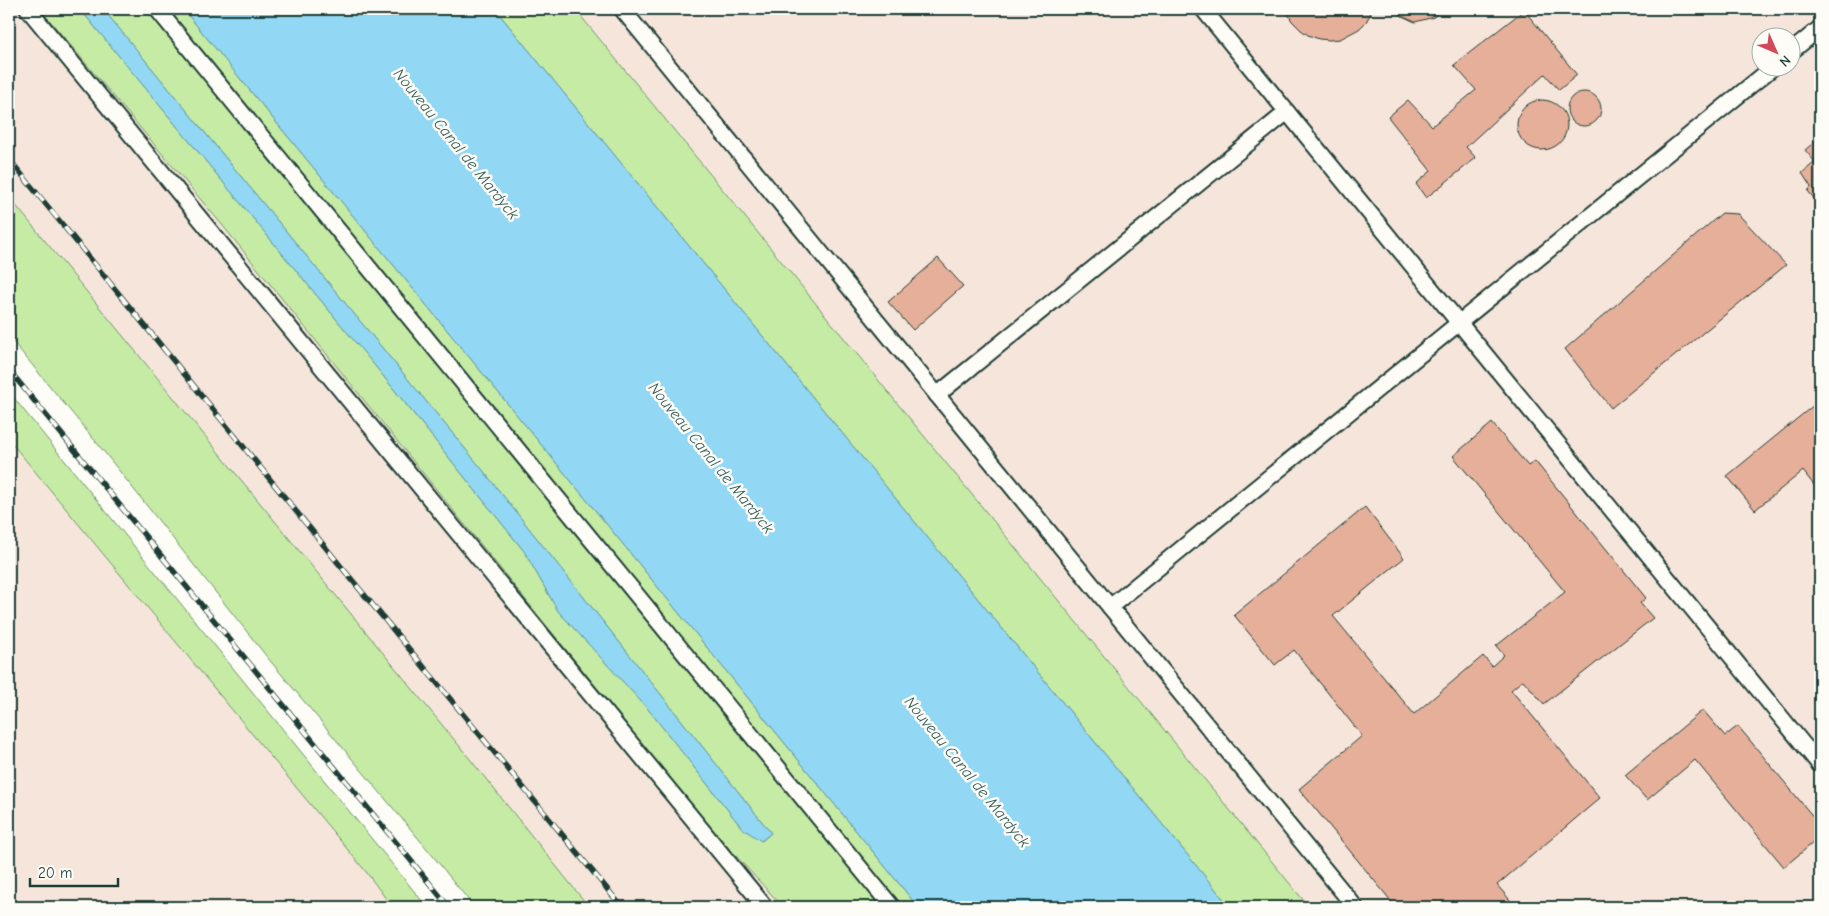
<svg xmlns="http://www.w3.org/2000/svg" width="1829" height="916" viewBox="0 0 1829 916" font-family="'Comic Neue',sans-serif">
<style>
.built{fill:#f6e5db;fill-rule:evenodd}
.green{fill:#c6eba5;stroke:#72946c}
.water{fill:#92d8f4;stroke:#649aa7}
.building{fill:#e5af99;stroke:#1f3d34}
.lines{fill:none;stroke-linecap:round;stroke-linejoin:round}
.service-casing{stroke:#1f3d34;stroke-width:19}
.service{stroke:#fdfcf7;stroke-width:15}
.rail-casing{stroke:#1f3d34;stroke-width:5.5}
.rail{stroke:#fdfcf7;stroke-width:4;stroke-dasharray:11;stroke-linecap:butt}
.labels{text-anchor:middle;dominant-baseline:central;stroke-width:5;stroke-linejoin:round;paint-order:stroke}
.water-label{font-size:16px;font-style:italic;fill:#365c5a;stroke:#fdfcf7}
</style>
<rect width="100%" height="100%" fill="#fdfcf7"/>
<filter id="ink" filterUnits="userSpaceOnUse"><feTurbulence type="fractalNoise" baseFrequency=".02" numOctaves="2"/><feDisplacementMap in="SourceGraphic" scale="10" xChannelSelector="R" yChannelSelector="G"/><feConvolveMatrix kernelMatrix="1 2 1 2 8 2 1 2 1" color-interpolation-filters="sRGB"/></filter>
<g filter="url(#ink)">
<g class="built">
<path d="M9,9H40L223,226L712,830L783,907H589L461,748L9,197Z"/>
<path d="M575,9H1820V907H1309ZM1762,38H1792V68H1762Z"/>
<path d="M9,440L367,873L392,907H9Z"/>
</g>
<g class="green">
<path d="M40,9H80L380,372L524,551L558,611L648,709L742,828L762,841L771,833L481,468L103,9H183L613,532L918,907H783L712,830L223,226Z"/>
<path d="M495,9H575L1309,907H1230Z"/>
<path d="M9,197L461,748L589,907H474L433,856L267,657L101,448L9,337Z"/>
<path d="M9,392L427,907H392L367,873L9,440Z"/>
</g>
<g class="water">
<path d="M80,9H103L481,468L771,833L761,841L742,828L648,709L558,611L524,551L380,372Z"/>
<path d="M183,9H495L1230,907H918L613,532Z"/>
</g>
<g class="building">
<path d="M1285,9H1373L1366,22L1359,29L1340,39L1330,40L1319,39L1308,35L1301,30L1292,21Z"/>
<path d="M1395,9H1442L1434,17L1415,22L1402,16Z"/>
<path d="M1524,10L1577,75L1559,90L1545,74L1466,147L1476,158L1426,198L1416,184L1431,171L1388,117L1408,100L1432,126L1476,90L1454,65Z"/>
<circle cx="1584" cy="109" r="17"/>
<circle cx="1542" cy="125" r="25"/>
<path d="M1819,132H1820V206L1808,191L1811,187L1802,173L1815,162L1805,150L1819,138Z"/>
<path d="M1722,213L1738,214L1786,265L1611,408L1565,349Z"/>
<path d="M938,258L963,286L913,330L888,302Z"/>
<path d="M1820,400V493L1803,471L1755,510L1727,476Z"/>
<path d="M1492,423L1528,466L1535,461L1646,598L1640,603L1653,618L1544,704L1523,680L1511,690L1600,798L1497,885L1516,907H1396L1299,789L1362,736L1294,650L1275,665L1234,615L1365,507L1404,558L1333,616L1414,714L1483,656L1492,666L1504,655L1496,646L1565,592L1453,456Z"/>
<path d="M1703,710L1725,736L1738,726L1820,825V837L1784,867L1695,760L1647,800L1625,775Z"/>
</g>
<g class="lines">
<g class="service-casing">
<g id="service">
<path d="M28,9L765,907"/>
<path d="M157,9L892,907"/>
<path d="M622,9L1355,907"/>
<path d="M1203,9L1820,765"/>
<path d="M1792,51L1820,28"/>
<path d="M937,395L1287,112"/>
<path d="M1110,607L1772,68"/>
</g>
</g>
<use href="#service" class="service"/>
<g class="rail-casing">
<g id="rail">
<path d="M9,159L348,575L622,907"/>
<path d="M9,370L449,907"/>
</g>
</g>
<use href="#rail" class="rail"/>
</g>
</g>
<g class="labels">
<g class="water-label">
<text transform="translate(456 144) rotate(51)">Nouveau Canal de Mardyck</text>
<text transform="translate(711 458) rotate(51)">Nouveau Canal de Mardyck</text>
<text transform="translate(967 772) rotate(51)">Nouveau Canal de Mardyck</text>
</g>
</g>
<rect width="1829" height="916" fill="none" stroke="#fdfcf7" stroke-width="30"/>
<rect x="15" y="15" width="1799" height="886" fill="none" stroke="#1f3d34" stroke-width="2" filter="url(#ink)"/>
<g transform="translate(1776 52) rotate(135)"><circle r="24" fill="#fdfcf7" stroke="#a4b0a9"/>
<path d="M0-4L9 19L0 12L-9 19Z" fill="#d1495b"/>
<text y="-8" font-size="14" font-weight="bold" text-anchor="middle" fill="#1f3d34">N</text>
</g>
<path d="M30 878v8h88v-8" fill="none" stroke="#1f3d34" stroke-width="2.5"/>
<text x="38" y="878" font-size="15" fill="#1f3d34" stroke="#fdfcf7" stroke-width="4" paint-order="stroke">20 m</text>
</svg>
